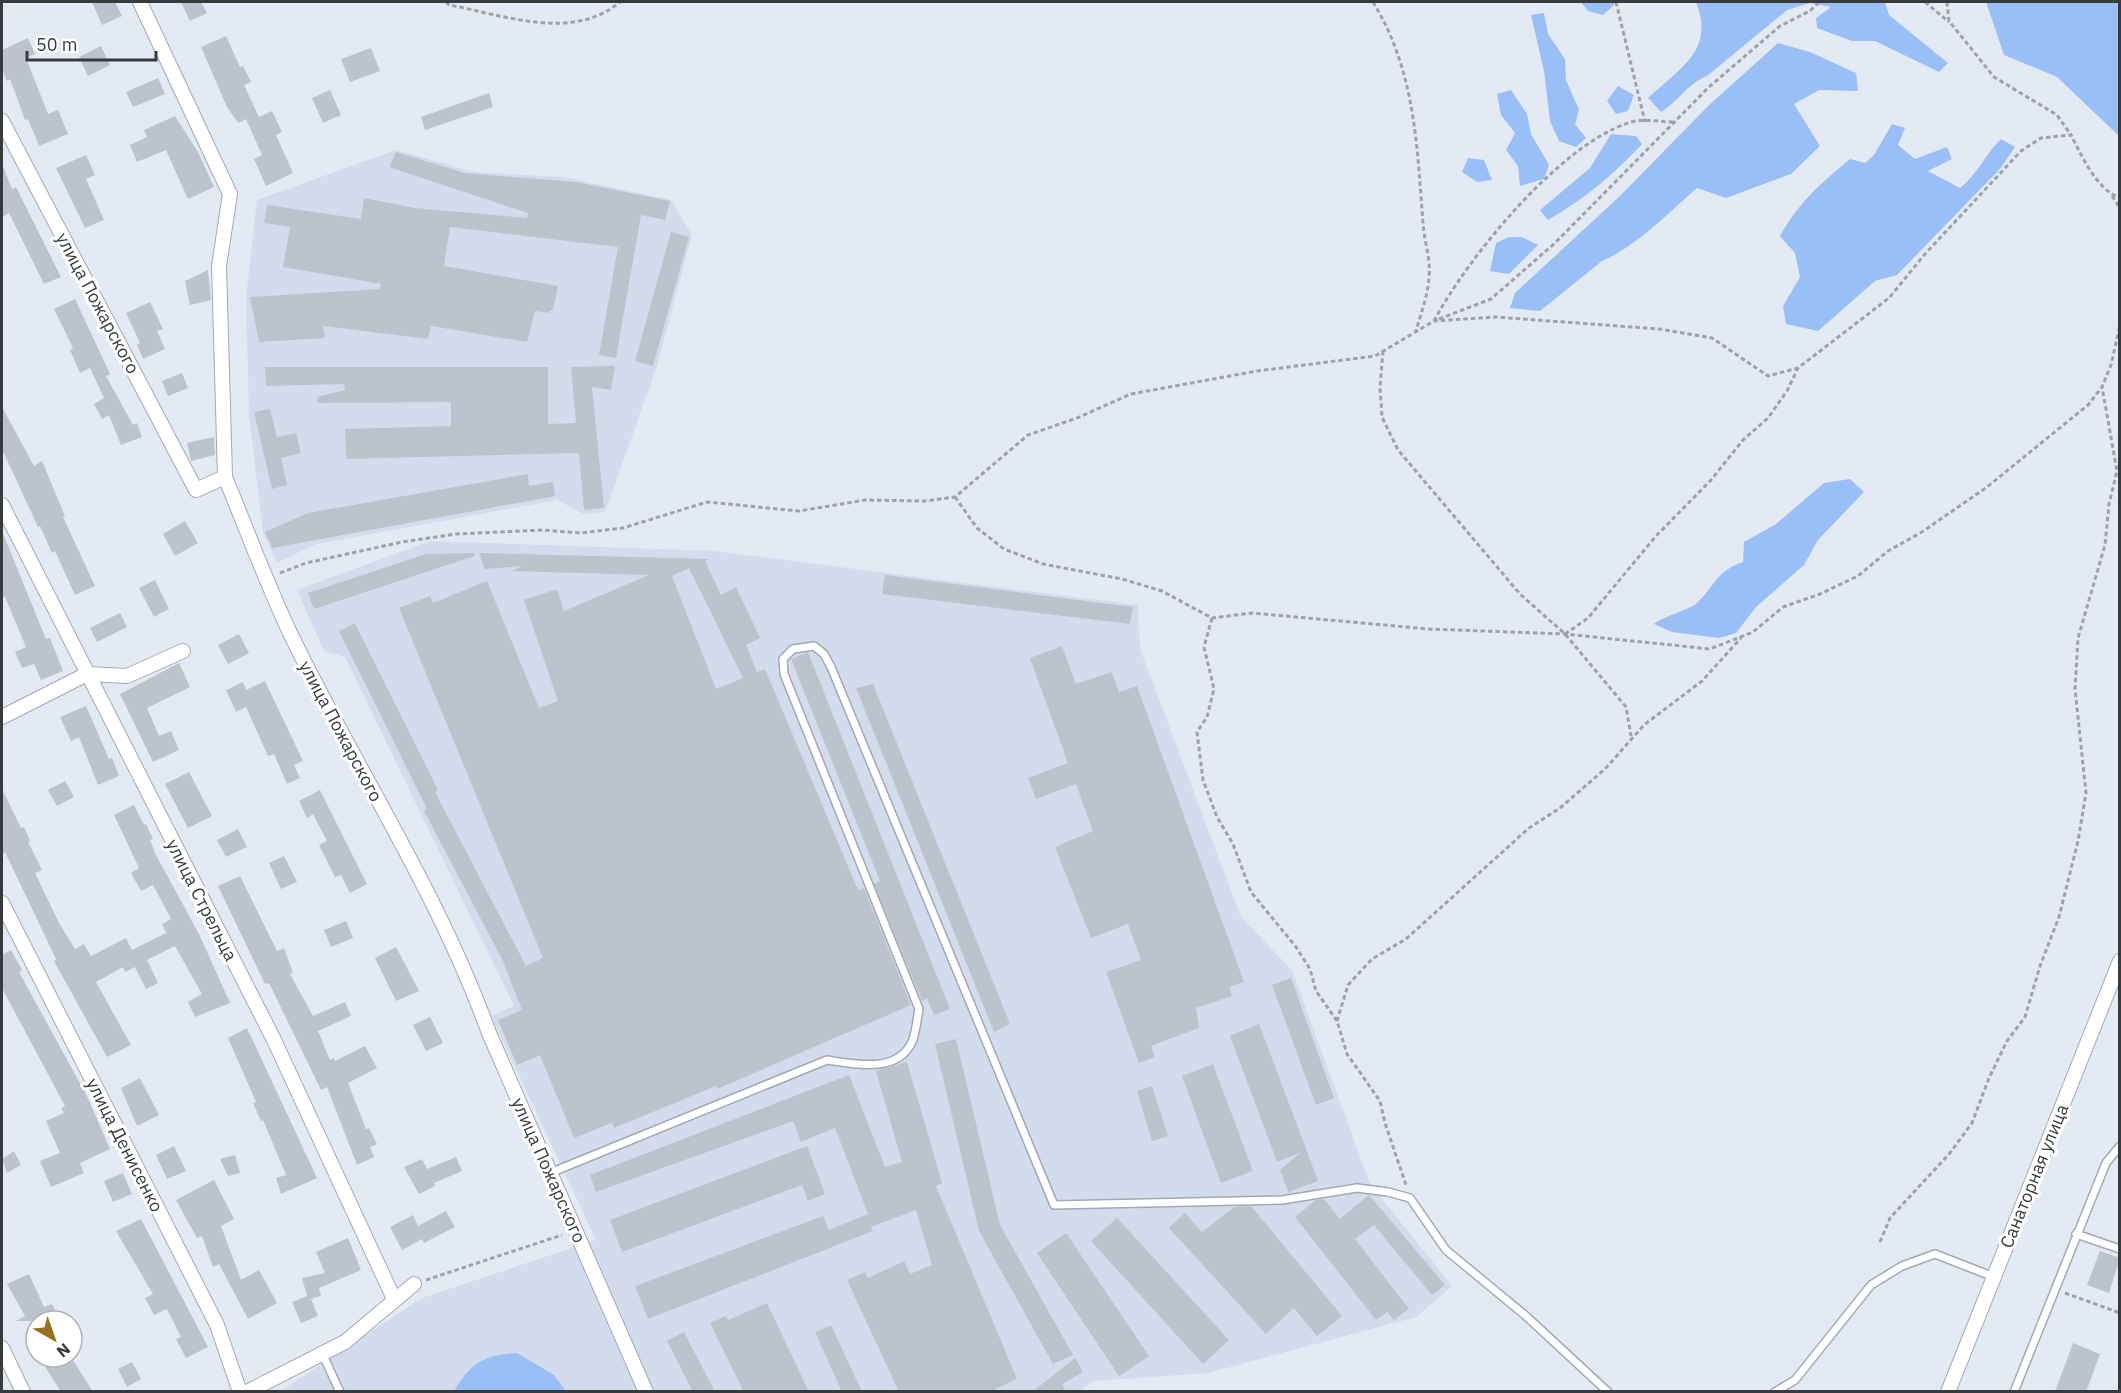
<svg xmlns="http://www.w3.org/2000/svg" width="2121" height="1393" viewBox="0 0 2121 1393" font-family="'IBM Plex Sans',sans-serif">
<style>
.built{fill:#d3dcec}
.green{fill:#9abff6}
.building{fill:#bdc3cc;fill-rule:evenodd}
.lines{fill:none;stroke-linecap:round;stroke-linejoin:round}
.lane-casing{stroke:#a3a9b2;stroke-width:10}
.street-casing{stroke:#a3a9b2;stroke-width:16}
.path{stroke:#9da2a9;stroke-width:3;stroke-dasharray:4.5 3;stroke-linecap:butt}
.lane{stroke:#fff;stroke-width:7}
.street{stroke:#fff;stroke-width:14}
.labels{text-anchor:middle;dominant-baseline:central;stroke-width:6;stroke-linejoin:round;paint-order:stroke}
.street-label{font-size:18px;fill:#383b3e;stroke:#fff}
</style>
<rect width="100%" height="100%" fill="#e4eaf4"/>
<g class="built">
<path d="M396,150L474,172L564,177L671,200L692,235L657,366L605,512L584,514L557,500L316,544L277,563L263,533L249,414L246,298L257,200Z"/>
<path d="M430,541L714,551L1138,605L1140,649L1241,917L1292,970L1370,1184L1452,1286L1416,1317L1208,1373L1093,1381L1080,1391L279,1392L422,1298L596,1240L491,1016L514,1006L345,657L324,651L297,590Z"/>
</g>
<g class="green">
<path d="M1581,2H1614V5L1603,15L1588,11Z"/>
<path d="M1696,2H1885L1889,15L1948,63L1939,72L1875,41H1852L1817,28L1816,18L1831,7L1810,3L1787,10L1707,76C1687,84 1680,100 1661,112L1648,98C1681,67 1715,50 1696,2Z"/>
<path d="M1986,2H2119V136L2057,77L2004,55Z"/>
<path d="M1544,13L1548,34L1565,59L1566,80L1579,110L1575,124L1586,138L1576,147L1559,141L1550,121L1544,71L1531,15Z"/>
<path d="M1778,43L1810,52L1856,73L1858,91L1819,90L1794,104L1820,146L1791,174L1726,198L1697,188C1668,213 1637,246 1602,261L1540,311L1510,308L1515,293L1621,195L1708,106Z"/>
<path d="M1618,86L1634,95L1628,111L1616,114L1607,101Z"/>
<path d="M1511,90L1527,114L1531,134L1549,165L1544,179L1520,186L1518,166L1506,150L1515,133L1501,115L1497,94Z"/>
<path d="M1892,124L1905,128L1898,145L1915,159L1947,147L1952,159L1928,171L1960,188C1978,174 1985,154 2001,139L2015,147L2000,169L1897,275L1875,281L1818,331L1786,324L1783,306L1800,277L1795,253L1780,236C1799,202 1821,183 1850,159L1865,163L1874,155Z"/>
<path d="M1611,134L1636,136L1642,144C1612,176 1586,198 1548,220L1540,210L1590,168Z"/>
<path d="M1468,158L1484,160L1492,180L1477,182L1462,172Z"/>
<path d="M1509,237H1522L1538,245L1509,274L1490,271L1496,243Z"/>
<path d="M1850,479L1864,492L1818,540L1804,565L1756,607L1736,633L1719,638L1672,632L1654,624C1666,615 1691,609 1697,603C1715,586 1716,571 1743,562L1744,542L1776,524L1824,483Z"/>
<path d="M517,1353L554,1375L566,1391H454C471,1363 483,1355 517,1353Z"/>
</g>
<g class="building">
<path d="M92,2H115L122,16L102,25Z"/>
<path d="M181,2H201L207,13L190,21Z"/>
<path d="M226,36L240,67L243,66L251,82L244,85L259,117L272,111L282,132L276,135L293,173L266,186L254,159L262,155L246,119L238,123L227,107L201,47Z"/>
<path d="M28,38L35,54L26,58L48,114L58,110L68,134L39,146L28,119L25,120L10,79L7,81L2,69V50Z"/>
<path d="M101,46L110,65L88,76L79,57Z"/>
<path d="M371,48L380,71L350,82L341,59Z"/>
<path d="M158,78L165,94L133,107L126,92Z"/>
<path d="M330,90L341,115L323,123L312,98Z"/>
<path d="M489,93L493,107L425,130L421,117Z"/>
<path d="M175,116L198,152L214,187L188,199L166,150L137,162L130,145L147,137L144,130Z"/>
<path d="M396,152L465,173L576,182L670,201L665,220L641,215L616,358L599,355L618,247L450,227L444,266L558,286L553,310L549,311V313L535,311L527,342L431,326L428,339L323,326L325,338L259,342L250,297L380,289L381,284L283,267L290,227L264,223L267,205L361,219L364,198L415,208L527,218L528,213L389,167Z"/>
<path d="M86,155L95,175L86,179L104,220L85,228L56,168Z"/>
<path d="M2,164L12,189L16,187L61,277L44,284L9,213L2,217Z"/>
<path d="M671,232L689,237L653,366L635,361Z"/>
<path d="M208,270L211,300L190,305L185,281Z"/>
<path d="M75,299L110,374L106,376L133,425L137,423L142,437L121,445L109,415L102,419L94,404L104,398L90,368L80,373L70,350L73,348L54,309Z"/>
<path d="M150,302L163,329L157,331L165,349L143,359L137,345L140,343L126,313Z"/>
<path d="M615,366L611,390L592,387L604,508L584,510L579,453L346,459L345,429L451,426V402L318,403L317,397L345,390L344,384L266,386L265,367H548V424L576,423L571,367Z"/>
<path d="M182,373L188,388L168,396L162,381Z"/>
<path d="M2,407L34,466L42,461L65,516L63,517L95,586L75,595L55,551L52,553L40,526L38,527L2,449Z"/>
<path d="M270,409L277,437L296,433L301,453L281,458L287,485L272,489L254,412Z"/>
<path d="M214,437L215,455L191,461L187,443Z"/>
<path d="M528,474L529,486L553,482L555,496L272,548L265,532L308,513Z"/>
<path d="M185,521L198,543L175,556L163,534Z"/>
<path d="M2,531L46,639L50,638L63,671L41,680L34,664L22,668L15,652L26,647L5,597L2,598Z"/>
<path d="M475,553V556L314,609L308,593L426,554Z"/>
<path d="M479,553L710,559L705,561L721,595L736,587L760,638L746,645L757,672L765,669L858,890L864,888L911,1005L717,1089L716,1086L614,1128L612,1123L574,1138L540,1055L517,1065L498,1020L522,1010L503,961L424,811L427,809L339,631L355,623L438,790L435,792L526,966L543,958L399,608L430,596L433,603L487,581L539,708L558,701L524,600L557,589L564,611L649,575L511,571L522,566L485,569ZM689,568L743,678L716,689L672,576Z"/>
<path d="M885,575L1133,607L1130,624L882,594Z"/>
<path d="M155,580L169,609L154,617L139,588Z"/>
<path d="M120,613L127,627L97,642L90,628Z"/>
<path d="M239,634L249,653L228,664L218,645Z"/>
<path d="M1062,646L1076,684L1112,672L1119,692L1137,686L1244,982L1229,987L1232,996L1196,1008L1199,1028L1151,1046L1155,1057L1139,1063L1106,972L1141,960L1128,924L1091,938L1055,847L1093,831L1076,784L1036,799L1028,778L1068,763L1030,658Z"/>
<path d="M808,652L950,1009L934,1015L927,998L922,1001L874,884L880,881L791,659Z"/>
<path d="M179,663L190,687L147,708L159,736L171,731L179,750L153,762L120,694Z"/>
<path d="M265,681L303,761L294,765L300,778L287,784L274,754L268,756L246,707L236,712L226,690L243,682L246,690Z"/>
<path d="M873,684L1010,1024L994,1032L856,688Z"/>
<path d="M86,706L109,759L112,758L119,776L98,785L79,737L71,741L60,717Z"/>
<path d="M189,772L212,816L188,828L165,784Z"/>
<path d="M65,781L74,797L57,806L48,790Z"/>
<path d="M2,789L21,828L24,827L30,841L28,842L42,870L35,873L59,923L75,949L84,944L91,956L126,938L132,950L166,933L162,924L171,919L153,885L141,891L131,873L139,868L114,815L134,805L144,825L146,824L153,839L150,840L156,855L199,934L230,1003L195,1017L188,1002L202,994L175,946L147,960L158,983L146,989L135,967L125,972L123,967L96,982L131,1045L107,1057L54,961L56,959L5,852L2,854Z"/>
<path d="M320,790L367,884L350,893L341,875L335,877L319,845L327,841L313,814L307,818L299,801Z"/>
<path d="M238,829L247,847L226,857L217,840Z"/>
<path d="M284,856L297,882L281,889L269,863Z"/>
<path d="M240,876L277,951L284,948L293,973L290,974L313,1016L345,1002L351,1016L318,1031L330,1060L334,1058L335,1061L365,1046L377,1068L348,1083L366,1129L369,1128L377,1144L370,1147L374,1157L357,1165L327,1087L321,1090L269,983L265,984L218,886Z"/>
<path d="M346,921L353,938L331,947L324,930Z"/>
<path d="M396,947L419,991L396,1001L375,958Z"/>
<path d="M11,950L22,970L19,972L87,1096L110,1149L80,1163L84,1173L51,1187L40,1161L60,1153L46,1121L64,1113L61,1108L65,1106L2,988V955Z"/>
<path d="M1291,978L1334,1098L1316,1105L1272,985Z"/>
<path d="M430,1017L443,1043L426,1051L413,1025Z"/>
<path d="M1259,1024L1318,1181L1288,1192L1280,1170L1301,1152L1277,1162L1230,1036Z"/>
<path d="M247,1028L317,1178L281,1194L276,1178L286,1175L263,1120L261,1121L253,1103L256,1102L228,1038Z"/>
<path d="M956,1039L1000,1225L1073,1355L1053,1364L979,1231L935,1044Z"/>
<path d="M907,1062L942,1183L936,1186L1017,1379L989,1392H899L847,1280L865,1272L868,1278L904,1261L910,1274L932,1265L916,1210L871,1227L873,1231L648,1319L635,1286L823,1216L829,1230L868,1214L835,1128L801,1142L793,1121L596,1192L590,1175L849,1075L885,1167L902,1162L876,1071Z"/>
<path d="M1213,1064L1253,1171L1221,1183L1182,1076Z"/>
<path d="M140,1078L159,1115L137,1126L121,1088Z"/>
<path d="M1152,1086L1168,1136L1152,1141L1137,1091Z"/>
<path d="M174,1146L186,1171L167,1179L156,1155Z"/>
<path d="M807,1146L825,1194L808,1201L802,1185L622,1252L610,1220Z"/>
<path d="M14,1151L21,1165L7,1173L2,1159Z"/>
<path d="M235,1155L240,1173L228,1176L220,1159Z"/>
<path d="M456,1157L462,1171L434,1183L435,1186L419,1194L404,1167L422,1159L427,1169Z"/>
<path d="M123,1173L132,1194L113,1202L104,1181Z"/>
<path d="M214,1180L234,1219L221,1226L241,1280L259,1270L277,1303L248,1319L219,1264L213,1267L202,1236L197,1238L176,1200Z"/>
<path d="M1369,1195L1445,1285L1432,1295L1374,1225L1355,1239L1409,1309L1394,1320L1387,1312L1376,1320L1295,1217L1316,1200L1324,1199L1340,1219Z"/>
<path d="M1251,1206L1342,1316L1317,1336L1294,1308L1266,1334L1169,1228L1185,1213L1202,1232L1234,1207Z"/>
<path d="M446,1211L455,1227L424,1243L422,1239L402,1250L390,1227L413,1215L418,1226Z"/>
<path d="M1117,1218L1229,1340L1203,1364L1091,1241Z"/>
<path d="M141,1219L208,1347L186,1358L176,1339L181,1337L167,1309L154,1315L145,1298L153,1294L116,1231Z"/>
<path d="M1066,1233L1149,1356L1119,1376L1037,1253Z"/>
<path d="M348,1238L361,1270L319,1288L321,1296L311,1299L318,1316L301,1323L292,1302L307,1296L302,1278L325,1273L316,1252Z"/>
<path d="M2100,1251L2120,1258L2109,1293L2087,1285Z"/>
<path d="M29,1274L44,1307L52,1304L61,1321H16L25,1316L7,1284Z"/>
<path d="M767,1303L809,1392H744L710,1323L726,1316L728,1320Z"/>
<path d="M831,1325L862,1392H842L815,1332Z"/>
<path d="M684,1332L715,1392H693L667,1341Z"/>
<path d="M2073,1343L2100,1354L2086,1392H2055Z"/>
<path d="M39,1357H71L93,1392H61Z"/>
<path d="M1075,1358L1083,1372L1062,1384L1066,1392H1032Z"/>
<path d="M132,1362L141,1379L127,1387L118,1369Z"/>
</g>
<g class="lines">
<g class="lane-casing">
<g id="lane">
<path d="M550,1173L827,1060C854,1064 897,1074 912,1042C916,1033 917,1019 919,1009L784,674L783,659L793,649L814,646L824,654L831,667L1054,1205L1282,1200L1357,1188L1388,1192L1410,1198L1446,1250L1526,1316L1608,1392"/>
<path d="M2076,1234L2120,1249"/>
<path d="M322,1353L340,1392"/>
<path d="M1775,1392L1795,1380L1871,1285L1902,1266L1935,1254L1994,1277"/>
<path d="M2014,1392L2106,1163L2120,1146"/>
</g>
</g>
<g class="street-casing">
<g id="street">
<path d="M140,2L230,194L219,266L225,477"/>
<path d="M2,121L196,490L225,477C247,530 267,585 292,637C356,769 439,894 489,1033L646,1392"/>
<path d="M2,505L274,1040L394,1299"/>
<path d="M2,717L87,674L127,676L183,651"/>
<path d="M2,903L217,1325L240,1392"/>
<path d="M2,1348L23,1392"/>
<path d="M247,1392L345,1342L414,1284"/>
<path d="M1948,1392L2120,961"/>
</g>
</g>
<g class="path">
<path d="M446,2L449,5C504,15 572,42 620,2"/>
<path d="M1373,2C1415,70 1417,145 1423,223C1424,240 1431,260 1429,277C1428,295 1421,313 1416,331"/>
<path d="M1616,2L1645,122"/>
<path d="M1925,2L1949,22"/>
<path d="M1947,2L1949,21L1994,77L2057,115L2071,135"/>
<path d="M2112,196L2120,208"/>
<path d="M1439,319L1491,299L1555,243L1709,87L1780,26L1810,11L1819,2"/>
<path d="M1434,321C1468,257 1559,146 1628,123C1641,118 1660,122 1674,122"/>
<path d="M1383,351L1380,387L1382,417L1398,450L1520,594L1565,634L1626,707L1631,736"/>
<path d="M955,497L977,528L1004,549L1043,564L1122,579L1162,591L1212,618L1252,613L1428,629L1565,634L1710,649L1753,632L1783,607L1820,594L1858,576L1888,551L1922,532L1987,487L2088,405L2102,387L2111,365L2120,325"/>
<path d="M280,573L306,563L402,542L456,534L543,530L580,533L623,528L707,502L799,511L865,500L925,501L955,497L1028,435L1077,418L1131,394L1257,371L1375,356L1434,321L1496,317L1659,329L1712,338L1768,376L1798,368L1889,298L1925,254L2021,151L2041,138L2071,135C2082,156 2096,189 2120,198"/>
<path d="M1212,618L1204,647L1214,689L1207,717L1197,732L1203,780L1217,817L1233,844L1251,892L1296,947L1310,969L1316,991L1337,1021L1347,1054L1380,1101L1385,1123L1406,1185"/>
<path d="M1565,634L1588,618L1656,536L1711,480L1743,440L1768,418L1787,391L1798,368"/>
<path d="M1337,1021L1348,985L1372,959L1406,939L1529,828L1560,808L1605,769L1644,725L1702,681L1741,638"/>
<path d="M1880,1242L1890,1218L1950,1153L1972,1123L1989,1078L2007,1041L2025,1017L2040,966L2059,917L2078,841L2086,793L2075,689L2078,638L2105,545L2109,504L2117,471L2102,387"/>
<path d="M426,1280L562,1235"/>
<path d="M2065,1293L2120,1313"/>
</g>
<use href="#lane" class="lane"/>
<use href="#street" class="street"/>
</g>
<g class="labels">
<g class="street-label">
<text transform="translate(98 303) rotate(62)">улица Пожарского</text>
<text transform="translate(341 731) rotate(62)">улица Пожарского</text>
<text transform="translate(202 900) rotate(63)">улица Стрельца</text>
<text transform="translate(125 1145) rotate(63)">улица Денисенко</text>
<text transform="translate(549 1170) rotate(66)">улица Пожарского</text>
<text transform="translate(2034 1176) rotate(-68)">Санаторная улица</text>
</g>
</g>
<rect width="2121" height="1393" fill="none" stroke="#383b3e" stroke-width="6"/>
<g transform="translate(54 1339) rotate(140)"><circle r="28" fill="#ffffff" stroke="#afb1b2" stroke-width="1.5"/>
<path d="M0-4.5L10 22L0 15L-10 22Z" fill="#9a6f1d"/>
<text y="-9" font-size="16" font-weight="bold" text-anchor="middle" fill="#383b3e">N</text>
</g>
<path d="M27 51v9h129v-9" fill="none" stroke="#383b3e" stroke-width="3"/>
<text x="36" y="51" font-size="18" fill="#383b3e" stroke="#ffffff" stroke-width="4.5" paint-order="stroke">50 m</text>
</svg>
